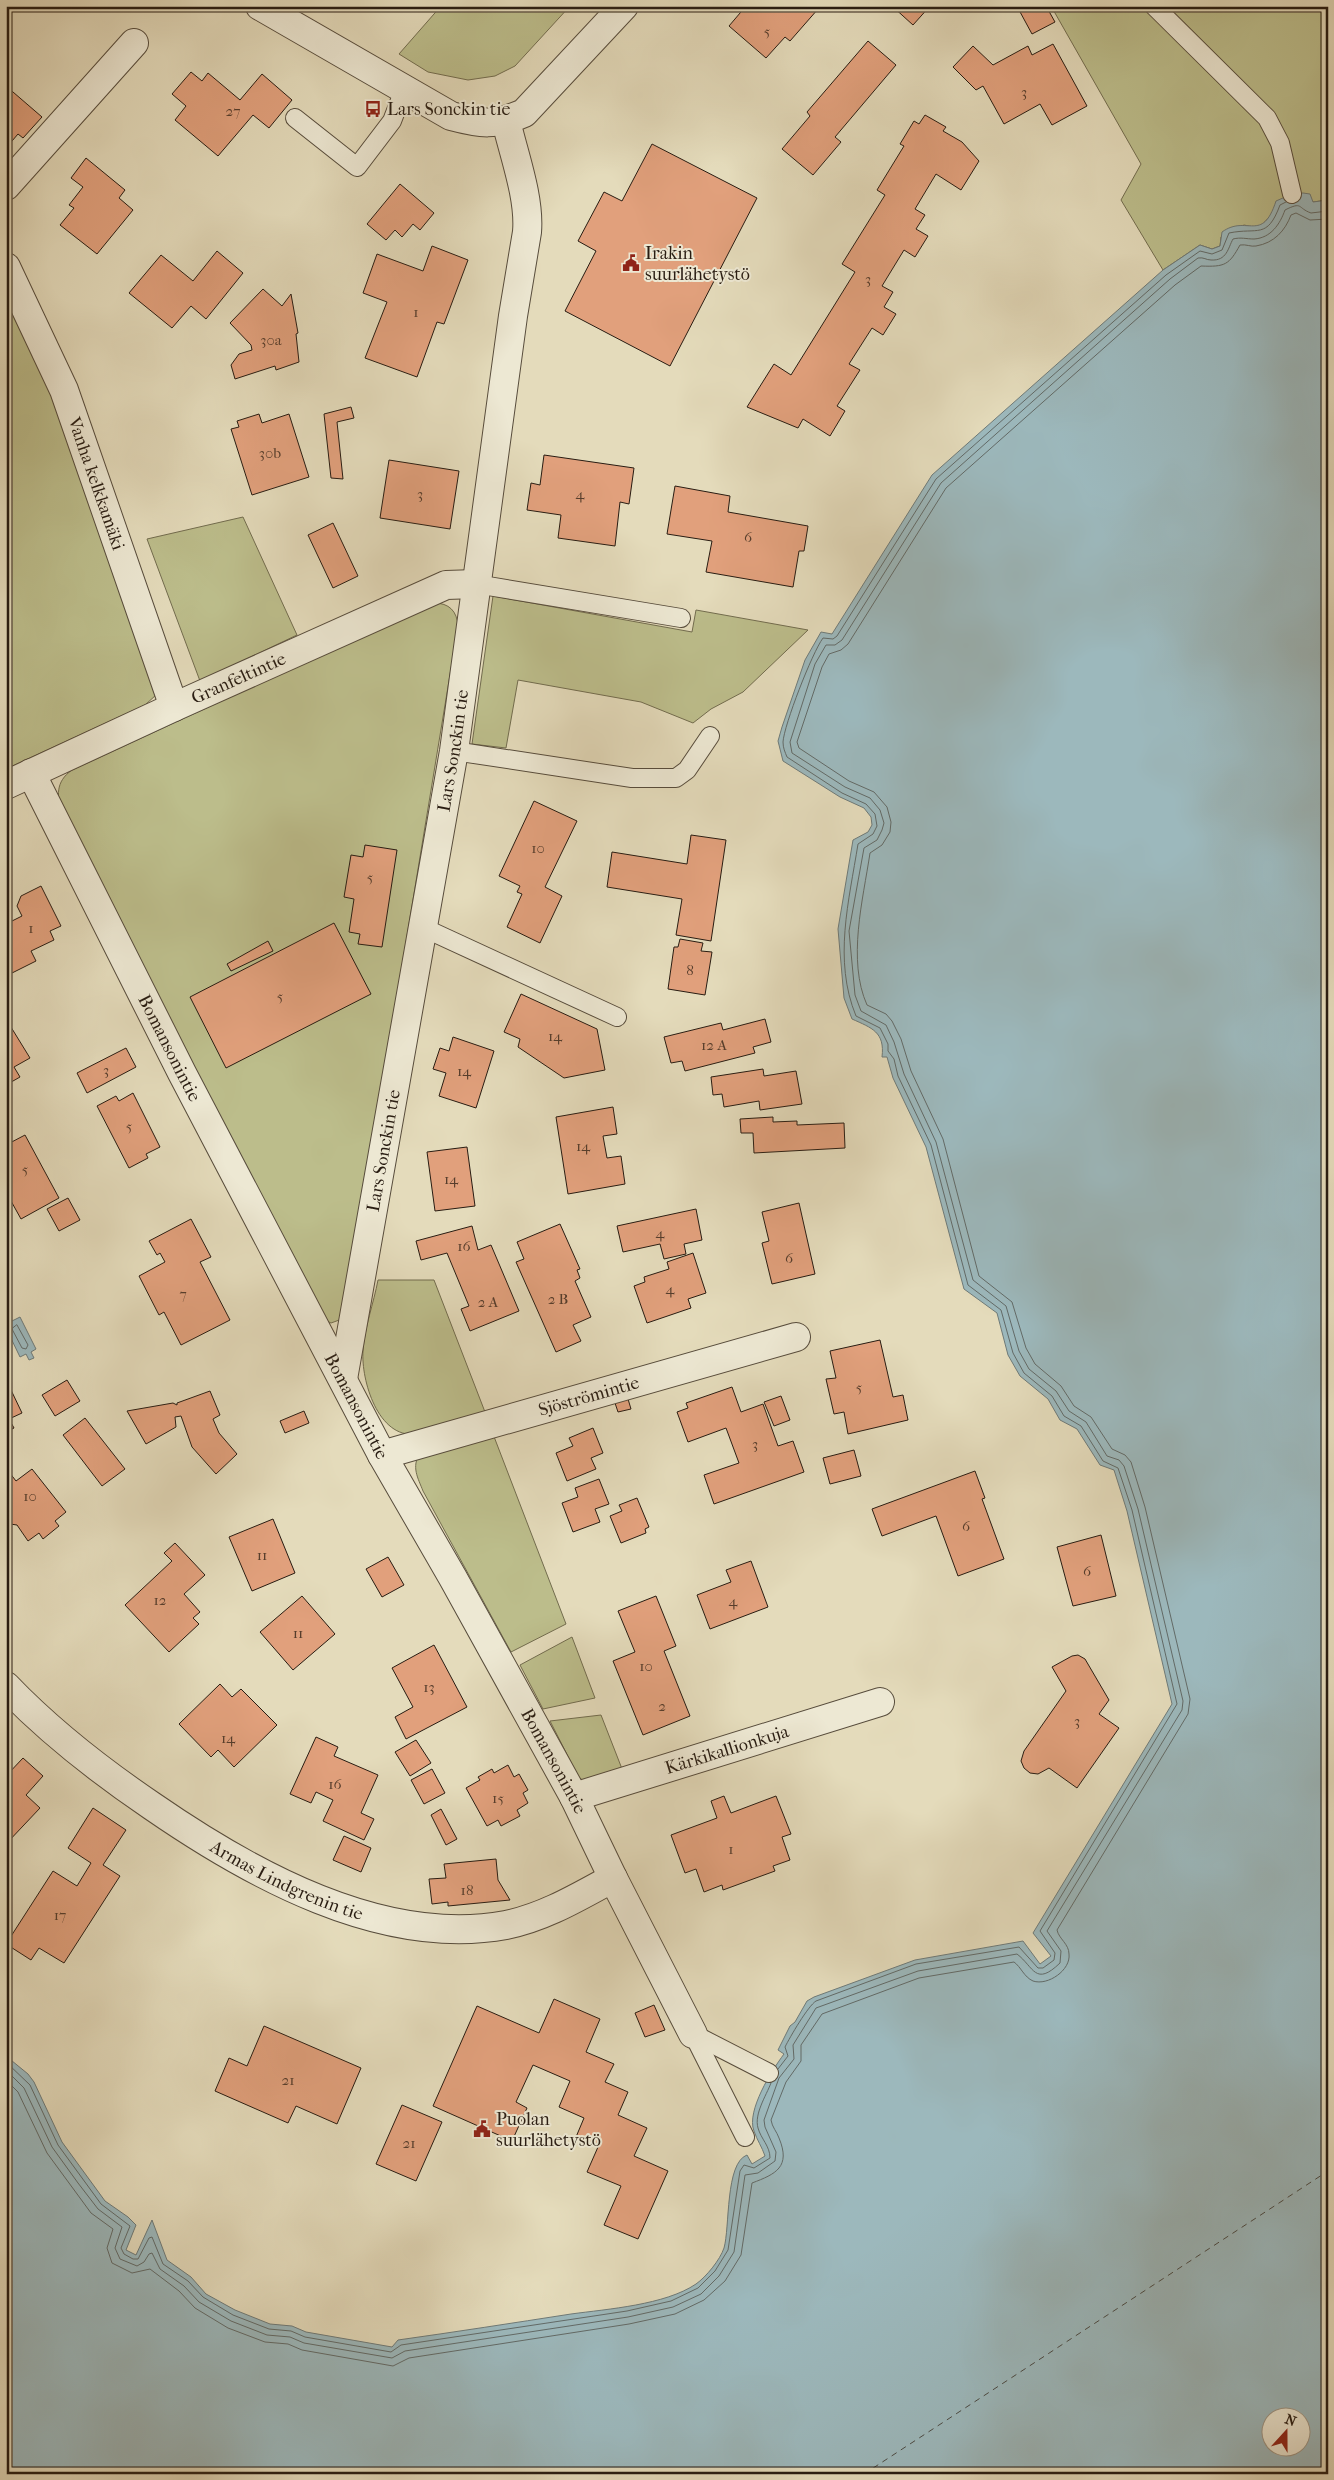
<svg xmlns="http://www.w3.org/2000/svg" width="1334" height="2480" viewBox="0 0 1334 2480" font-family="'IM FELL French Canon',serif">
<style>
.green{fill:#bcbd8b;stroke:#726c4e}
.water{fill:#9cb8bc;stroke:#6e7a78;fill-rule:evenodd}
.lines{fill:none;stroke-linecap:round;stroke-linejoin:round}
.shore{stroke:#626a67;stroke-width:1}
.ferry{stroke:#4b4b45;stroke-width:1;stroke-dasharray:6 5;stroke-linecap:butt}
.building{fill:#e1a07c;stroke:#281c12}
.service-casing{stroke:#574c3c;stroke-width:20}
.minor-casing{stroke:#574c3c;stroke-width:30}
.tertiary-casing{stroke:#574c3c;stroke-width:30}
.service{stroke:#ede8d3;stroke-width:18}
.minor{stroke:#ede8d3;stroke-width:28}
.tertiary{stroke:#ede8d3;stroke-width:28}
.labels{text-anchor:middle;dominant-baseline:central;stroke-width:4;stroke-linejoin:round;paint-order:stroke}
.number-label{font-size:15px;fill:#563d2c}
.poi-label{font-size:18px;fill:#281c12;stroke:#ede8d3;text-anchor:start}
.street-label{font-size:18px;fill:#281c12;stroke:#ede8d3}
</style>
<rect width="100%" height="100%" fill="#e4dbbb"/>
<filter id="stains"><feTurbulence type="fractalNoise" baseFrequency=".004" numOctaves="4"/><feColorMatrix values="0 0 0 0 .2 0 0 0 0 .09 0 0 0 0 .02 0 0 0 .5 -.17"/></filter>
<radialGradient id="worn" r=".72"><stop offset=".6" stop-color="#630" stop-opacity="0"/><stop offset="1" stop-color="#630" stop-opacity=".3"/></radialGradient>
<g class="green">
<path d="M441,6H570L515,66L495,76L468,80L428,72L399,54Z"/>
<path d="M1051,6H1328V200L1313,202L1271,215L1262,225L1253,227L1244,225L1221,237L1220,246L1212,249L1200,245L1163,270L1121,200L1141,164Z"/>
<path d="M6,286L40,355L156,695L145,705L6,769Z"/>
<path d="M243,517L297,635L200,681L147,539Z"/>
<path d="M493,596L692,632L696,610L808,630L743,692L711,709L693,723L641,702L518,680L506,748L472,744Z"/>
<path d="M434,603C449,603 457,611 458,626L346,1307L342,1319L331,1323L327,1321L62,814C57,796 55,782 72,770Z"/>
<path d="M378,1280H434L485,1412C464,1419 437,1431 416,1434C378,1439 361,1380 363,1351C364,1329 374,1302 378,1280Z"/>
<path d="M493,1434L566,1624L511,1652L423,1491C418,1478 411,1467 420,1453Z"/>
<path d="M572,1637L595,1698L543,1709L520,1665Z"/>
<path d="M601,1715L624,1774L589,1783L579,1778L550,1721Z"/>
</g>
<g class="water">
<path d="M1303,193L1310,194L1313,202L1328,200V2474H6V2056L28,2074L34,2082L62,2142L105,2201L128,2217L136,2225L126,2250L136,2255L152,2220L167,2260L191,2277L206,2294L235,2310L270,2324L292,2326L306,2332L392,2347L398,2340C455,2332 513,2323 571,2314C608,2309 665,2305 696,2284C706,2277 720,2260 724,2248C730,2228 725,2163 747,2155L752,2164L765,2156C762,2147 757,2140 754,2131C746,2111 772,2070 784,2054L778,2050L790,2026L795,2022L807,2001L814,1997L915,1960L1023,1941L1040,1964L1051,1956L1033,1933L1172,1704L1127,1511L1114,1470L1100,1465L1077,1429L1060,1420L1048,1399L1020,1376L1008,1355L997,1313L964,1289L926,1147L893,1078L887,1057H882C885,1032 872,1028 852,1019L844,998L838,929L853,840L868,832L872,825L871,817L864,808L840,797L783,761L778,741L782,727L805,660L821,632L832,634L932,475L1163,270L1200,245L1212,249L1220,246L1222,232C1247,214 1262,244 1276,201L1292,194ZM1272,2418H1302V2448H1272Z"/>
<path d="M20,1317L36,1349L31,1352L34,1358L29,1360L26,1354L20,1357L6,1328V1324Z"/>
</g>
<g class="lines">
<g class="shore">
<path d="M17,1325L28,1345L26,1349L22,1348L12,1329Z"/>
<path d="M6,2062L30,2085L58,2145L101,2204L130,2226L121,2248L124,2254L133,2259H138L149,2238L152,2237L163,2264L188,2281L203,2297L233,2315L269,2329L291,2331L305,2337L391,2352L401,2345L627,2311L671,2301L698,2288L715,2271L728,2250L740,2171L744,2165L754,2168L770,2158C770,2146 761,2139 758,2128C754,2114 766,2096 771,2083"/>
<path d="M778,2069L788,2056L785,2047C790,2037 808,2006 816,2001L916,1964L1019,1947L1038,1968H1043L1054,1960L1055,1953L1040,1931L1177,1704L1132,1510L1118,1468L1103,1461L1081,1426L1064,1416L1052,1396L1024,1373L1013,1353L1001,1310L968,1285L931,1145L898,1076L894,1059L888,1051V1044L880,1028L856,1016C833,960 849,901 858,844L873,834L877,826L875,814L866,804L842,793L787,757C785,752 783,748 783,742C784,725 812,653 823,638L833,639L837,636L936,479L1166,275L1200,251L1212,254L1222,250L1229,233C1258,227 1267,240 1280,205L1286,202"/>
<path d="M6,2070L24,2088L52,2147L78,2183L98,2209L122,2227L115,2248L120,2259L137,2266L144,2262L149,2254L152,2253L160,2269L184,2286L199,2302L231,2321L267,2335L290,2337L304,2343L392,2358L405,2351L628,2317L673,2307L701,2294L719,2276L734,2252L745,2175L758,2173L775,2161L776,2152L765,2127L764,2120L779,2078L794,2059L793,2045L816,2008L918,1971L1017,1954C1034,1967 1035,1987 1060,1963L1061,1951L1047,1931L1182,1710L1183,1701L1138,1509L1124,1466L1119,1460L1107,1456L1086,1422L1069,1411L1056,1391L1029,1369L1019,1351L1006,1306L973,1280L936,1142L904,1074L894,1042L886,1025L861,1011L855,995L849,931L864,848L877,840L882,830L884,823L880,810L870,798L845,787L792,753L790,742L815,664L826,645H835L842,640L941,483L1170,279L1198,258C1204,257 1206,260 1211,260C1227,261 1228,248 1233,239C1241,237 1246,239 1254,239C1271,238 1280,224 1285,210C1303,201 1297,208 1311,213L1328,211"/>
<path d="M6,2080L18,2092L47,2153L91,2213L113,2229L107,2248L112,2263L132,2273L150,2269L179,2291L195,2308L228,2328L265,2342L288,2344L302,2350L393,2366L409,2358L629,2324L675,2314L704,2300L725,2281L741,2255L752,2183C776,2174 791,2167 779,2138C777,2132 772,2127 771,2120L786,2082L801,2061V2045L822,2014L919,1978L1014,1962C1021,1967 1024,1977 1033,1981C1048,1986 1071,1970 1069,1954C1069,1944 1059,1939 1057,1930L1188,1714L1190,1699L1145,1507L1131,1462L1125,1455L1112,1449L1091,1417L1074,1406L1061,1386L1035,1364L1026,1348L1012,1302L979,1276L943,1139L911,1071L901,1039L892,1021L886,1014L867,1005C847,960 863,900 870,853L882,845L890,832L891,822L887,807L874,792L849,781L799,748L797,742L822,667L829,654L841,650L848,644L946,488L1175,285L1201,266C1225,267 1229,265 1240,245C1246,244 1251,247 1256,246C1274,243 1285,231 1291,215L1296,213L1310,220L1328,219"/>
</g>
<path class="ferry" d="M864,2474L1328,2171"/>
</g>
<g class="building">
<path d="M746,6H815L818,9L790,41L785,37L766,58L729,26Z"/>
<path d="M892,6H930L913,25Z"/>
<path d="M1026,6H1046L1055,22L1032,34L1019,10Z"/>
<path d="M868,41L896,65L835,137L841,142L813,175L782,149L810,116L807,112Z"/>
<path d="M1053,44L1087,106L1052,125L1040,104L1004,124L983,86L976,90L953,67L973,46L993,65L1028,46L1032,55Z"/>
<path d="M191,72L202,81L208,73L240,100L262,74L292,100L269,128L253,115L218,156L175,120L186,106L172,94Z"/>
<path d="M6,86L42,117L23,138L18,134L6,148Z"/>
<path d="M925,115L946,127L943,131L962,142L979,161L961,190L936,174L915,209L925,215L916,229L928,236L915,257L904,250L882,286L893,292L884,307L896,314L883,335L872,328L849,364L860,370L837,406L845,411L830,436L803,419L798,428L747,407L774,364L791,375L855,272L842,264L885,195L877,190L904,146L900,144L914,121L919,124Z"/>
<path d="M652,144L757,198L670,366L565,311L596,251L578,241L604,192L622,201Z"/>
<path d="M86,158L125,190L119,198L133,210L97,254L60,225L74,208L69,205L83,187L71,178Z"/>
<path d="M400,184L434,213L420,230L413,224L402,237L395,230L386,240L367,224Z"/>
<path d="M432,246L468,260L444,324L437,322L417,377L365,358L387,302L363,293L377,254L423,271Z"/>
<path d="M217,251L243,273L206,319L191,306L172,328L129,293L161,255L193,281Z"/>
<path d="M263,289L282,306L291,294L298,333L296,334L299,362L276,370L275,366L235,379L231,365L239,354L252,350L251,345L230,323Z"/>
<path d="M351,407L354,418L337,422L343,479L331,478L324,414Z"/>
<path d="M259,414L262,423L289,414L309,477L252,495L231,429L239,427L237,421Z"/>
<path d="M544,455L634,468L629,504L620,502L615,546L558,538L561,515L527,510L531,483L540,485Z"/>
<path d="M389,460L459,471L450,529L380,518Z"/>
<path d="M675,486L730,496L728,512L808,526L804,551H799L793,587L706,572L712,541L667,534Z"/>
<path d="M333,523L358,576L333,588L308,535Z"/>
<path d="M534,801L577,821L545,887L562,896L540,943L507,927L522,894L517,892L520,886L499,876Z"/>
<path d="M691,835L726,840L711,941L676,935L682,899L607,887L612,852L687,864Z"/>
<path d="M365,845L397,850L382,947L358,944L360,934L349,932L354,899L344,897L351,855L363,857Z"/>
<path d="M41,886L61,926L50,931L54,940L31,951L36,961L6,976V924L22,916L17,906L21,896Z"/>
<path d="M334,923L371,994L226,1068L190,997Z"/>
<path d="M680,939L703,943L701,951L712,952L705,995L668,989L674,947H678Z"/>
<path d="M268,941L273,951L231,971L227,964Z"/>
<path d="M521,994L597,1029L605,1070L564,1078L518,1047L520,1039L504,1032Z"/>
<path d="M6,1019L30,1058L14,1067L20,1077L6,1085Z"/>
<path d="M765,1019L771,1042L753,1047L755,1053L685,1071L682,1061L671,1063L664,1037L721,1023L723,1030Z"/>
<path d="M453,1037L494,1051L476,1108L439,1096L446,1073L433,1069L440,1048L449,1051Z"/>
<path d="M126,1048L136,1067L87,1093L77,1073Z"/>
<path d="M763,1069L764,1076L796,1071L802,1104L760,1110L759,1101L724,1107L722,1094L713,1095L711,1077Z"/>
<path d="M133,1093L160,1147L146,1154L148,1158L129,1168L97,1106L116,1096L119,1101Z"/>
<path d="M613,1107L617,1134L603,1136L607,1158L621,1156L625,1184L568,1194L556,1117Z"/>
<path d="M773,1117V1122L797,1121V1125L844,1123L845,1148L754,1153L753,1133H741L740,1119Z"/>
<path d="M25,1135L59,1198L21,1219L6,1192V1145Z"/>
<path d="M467,1147L475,1206L435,1211L427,1152Z"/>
<path d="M68,1198L80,1220L59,1231L47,1209Z"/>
<path d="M799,1203L815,1274L772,1284L762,1243L769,1241L762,1212Z"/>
<path d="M696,1209L702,1240L684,1244L686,1254L664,1259L660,1244L623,1252L617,1226Z"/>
<path d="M191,1219L211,1257L200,1262L230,1320L181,1345L164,1312L159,1315L139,1276L165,1262L160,1253L157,1255L149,1241Z"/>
<path d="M560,1224L580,1269L577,1270L580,1278L575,1281L591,1317L573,1325L581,1341L556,1352L516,1262L524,1259L517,1242Z"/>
<path d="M472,1226L478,1250L491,1245L519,1311L470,1331L461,1309L469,1306L447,1253L421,1260L416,1241Z"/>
<path d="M693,1253L706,1293L688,1299L691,1308L647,1323L634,1286L645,1282L644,1277L669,1269L667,1262Z"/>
<path d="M880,1340L893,1397L903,1395L908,1420L848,1434L844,1412L834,1414L826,1379L836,1378L830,1351Z"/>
<path d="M67,1380L80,1401L55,1416L42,1395Z"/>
<path d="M732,1387L741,1412L763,1404L778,1446L793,1441L804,1472L714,1504L704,1475L739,1463L726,1428L688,1442L677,1412L688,1408L686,1403Z"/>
<path d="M11,1390L22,1413L9,1419L14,1428L6,1432V1392Z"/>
<path d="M210,1391L220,1415L213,1419L219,1433L237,1454L216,1474L192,1447L181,1416L175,1417L176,1427L146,1444L127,1411L173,1403L177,1405V1403Z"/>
<path d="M781,1396L790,1420L774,1426L764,1402Z"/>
<path d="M628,1399L631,1409L618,1412L615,1403Z"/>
<path d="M304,1411L309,1423L285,1433L280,1421Z"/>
<path d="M85,1418L125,1469L102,1486L63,1435Z"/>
<path d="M593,1428L603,1453L591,1458L596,1469L567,1481L556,1453L573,1446L569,1438Z"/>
<path d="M854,1450L861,1476L830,1484L823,1458Z"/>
<path d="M6,1468L16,1481L32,1469L66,1512L55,1521L59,1526L43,1539L39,1533L28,1541L17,1525L10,1524L6,1519Z"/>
<path d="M975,1471L985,1498L982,1499L1004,1559L958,1576L936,1516L882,1536L872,1509Z"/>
<path d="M599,1479L609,1504L595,1509L600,1522L573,1532L562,1503L578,1497L575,1488Z"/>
<path d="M637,1498L649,1527L645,1529L646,1533L621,1543L610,1516L622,1511L619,1505Z"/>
<path d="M273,1519L295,1573L252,1591L229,1537Z"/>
<path d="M1101,1535L1116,1596L1073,1606L1057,1547Z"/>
<path d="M175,1543L205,1575L184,1594L200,1612L193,1618L199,1624L169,1652L125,1605L172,1561L164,1553Z"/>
<path d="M388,1557L404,1585L382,1597L366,1569Z"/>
<path d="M751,1561L768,1607L710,1629L697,1595L731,1582L726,1570Z"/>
<path d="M302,1596L335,1634L293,1670L260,1632Z"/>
<path d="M656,1596L676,1646L664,1651L690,1716L643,1735L613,1661L635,1652L618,1611Z"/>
<path d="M434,1645L467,1707L406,1739L395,1717L413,1707L392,1668Z"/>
<path d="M1078,1655L1085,1659L1109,1700L1099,1714L1119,1728L1077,1788L1049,1768L1038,1774L1030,1773L1024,1768L1021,1761L1024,1751L1066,1691L1052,1667L1072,1656Z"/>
<path d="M220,1684L232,1697L241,1689L277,1725L234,1767L218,1750L211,1757L179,1724Z"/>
<path d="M316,1737L338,1747L334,1756L378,1775L361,1813L374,1819L364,1840L323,1821L333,1800L316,1792L311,1803L290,1794Z"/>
<path d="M416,1740L431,1763L410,1776L395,1752Z"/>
<path d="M23,1758L43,1776L26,1795L40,1808L6,1844V1776Z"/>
<path d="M508,1765L514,1777L519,1774L528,1790L523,1793L528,1803L517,1810L520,1816L501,1826L498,1820L487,1826L466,1788L480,1780L478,1777L492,1769L494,1773Z"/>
<path d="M432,1769L445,1793L424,1804L411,1780Z"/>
<path d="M724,1796L731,1813L776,1796L791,1834L782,1837L790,1860L773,1866L775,1871L723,1890L722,1885L704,1892L696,1869L685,1873L671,1835L717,1818L711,1801Z"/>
<path d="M93,1808L126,1830L103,1865L120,1876L64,1963L39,1948L31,1960L6,1944L53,1871L77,1886L91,1863L68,1848Z"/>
<path d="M441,1809L457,1839L446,1845L431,1815Z"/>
<path d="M344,1836L371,1848L361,1872L333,1860Z"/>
<path d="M496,1859L498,1880L510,1900L448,1906V1902L432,1904L429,1879L446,1878L444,1864Z"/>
<path d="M554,1999L600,2019L586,2052L614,2064L605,2082L628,2092L618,2115L647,2128L634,2156L668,2171L638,2239L604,2225L621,2186L587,2172L598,2147L576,2137L584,2118L559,2107L570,2081L533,2065L516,2102L527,2108L512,2141L433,2106L477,2006L539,2033Z"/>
<path d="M654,2005L665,2030L645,2037L635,2013Z"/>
<path d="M264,2026L361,2068L337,2124L296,2106L288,2123L215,2091L229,2058L247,2066Z"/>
<path d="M402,2105L442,2122L416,2181L376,2164Z"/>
</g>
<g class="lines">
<g class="service-casing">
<g id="service">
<path d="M1154,6L1267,118L1280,143L1292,194"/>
<path d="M295,118L357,167L392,121L404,90"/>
<path d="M476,584L681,618"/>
<path d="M454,751L632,778H676L687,770L710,736"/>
<path d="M424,928L617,1017"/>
<path d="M693,2034L745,2137"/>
<path d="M693,2034L769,2073"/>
</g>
</g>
<g class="minor-casing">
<g id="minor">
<path d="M6,186L134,43"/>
<path id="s1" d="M6,267L64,390L174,707"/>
<path id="s2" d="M31,773L182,1073L382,1455L453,1578L574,1797L613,1878L693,2034"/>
<path id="s3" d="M6,785L174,707L446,585L476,584"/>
<path id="s4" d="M343,1379L454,751L513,316L527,232C530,198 514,155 506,121"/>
<path id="s5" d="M382,1455L796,1337"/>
<path id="s6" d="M6,1686C50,1732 99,1770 152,1806C249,1873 382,1948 506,1925C545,1917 578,1897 613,1878"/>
<path id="s7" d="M574,1797L880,1702"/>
</g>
</g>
<g class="tertiary-casing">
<path id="tertiary" d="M260,6L451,116C481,124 495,126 524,113L624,6"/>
</g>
<use href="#service" class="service"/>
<use href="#minor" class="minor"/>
<use href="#tertiary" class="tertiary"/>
</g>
<defs>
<g id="bus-bare" transform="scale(1.35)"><path d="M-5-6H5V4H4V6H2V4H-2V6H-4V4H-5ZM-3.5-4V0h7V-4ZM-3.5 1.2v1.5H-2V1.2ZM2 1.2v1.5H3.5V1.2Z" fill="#8f2418" stroke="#ede8d3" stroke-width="2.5" paint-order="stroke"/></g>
<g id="civic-bare" transform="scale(1.35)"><path d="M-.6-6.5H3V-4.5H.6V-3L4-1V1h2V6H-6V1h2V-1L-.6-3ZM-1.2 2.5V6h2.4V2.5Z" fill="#8f2418" stroke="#ede8d3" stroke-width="2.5" paint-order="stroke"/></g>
</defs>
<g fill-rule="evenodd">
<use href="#bus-bare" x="373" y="109"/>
<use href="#civic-bare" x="631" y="263"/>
<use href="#civic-bare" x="482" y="2129"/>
</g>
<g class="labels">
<g class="number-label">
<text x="767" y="31">5</text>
<text x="1024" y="92">3</text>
<text x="233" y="111">27</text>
<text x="868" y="279">3</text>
<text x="416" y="312">1</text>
<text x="271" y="340">30a</text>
<text x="270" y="453">30b</text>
<text x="420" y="494">3</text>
<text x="580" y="494">4</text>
<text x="748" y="537">6</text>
<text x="538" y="848">10</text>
<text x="370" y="877">5</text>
<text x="31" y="928">1</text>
<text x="690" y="970">8</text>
<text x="280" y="996">5</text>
<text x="555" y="1036">14</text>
<text x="714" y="1045">12 A</text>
<text x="106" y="1070">3</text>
<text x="464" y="1071">14</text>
<text x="129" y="1126">5</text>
<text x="583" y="1146">14</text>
<text x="25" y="1169">5</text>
<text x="451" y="1179">14</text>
<text x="660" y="1233">4</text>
<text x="464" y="1246">16</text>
<text x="789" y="1258">6</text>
<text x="670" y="1289">4</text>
<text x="183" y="1294">7</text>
<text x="558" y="1299">2 B</text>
<text x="488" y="1302">2 A</text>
<text x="859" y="1387">5</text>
<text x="755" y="1444">3</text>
<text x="30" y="1496">10</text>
<text x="966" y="1526">6</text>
<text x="262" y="1555">11</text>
<text x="1087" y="1571">6</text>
<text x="160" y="1600">12</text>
<text x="733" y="1601">4</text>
<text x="298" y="1633">11</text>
<text x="646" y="1666">10</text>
<text x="429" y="1687">13</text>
<text x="662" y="1706">2</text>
<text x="1077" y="1721">3</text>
<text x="228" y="1738">14</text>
<text x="335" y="1784">16</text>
<text x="498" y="1798">15</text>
<text x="731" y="1849">1</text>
<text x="467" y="1890">18</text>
<text x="60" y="1915">17</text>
<text x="288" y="2080">21</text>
<text x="409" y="2143">21</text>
</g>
<g class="poi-label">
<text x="387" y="109">Lars Sonckin tie</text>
<text x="645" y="253">Irakin<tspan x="645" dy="21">suurlähetystö</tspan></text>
<text x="496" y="2119">Puolan<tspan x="496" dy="21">suurlähetystö</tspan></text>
</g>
<g class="street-label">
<text stroke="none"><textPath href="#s1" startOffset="235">Vanha kelkkamäki</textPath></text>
<text stroke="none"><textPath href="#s3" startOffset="256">Granfeltintie</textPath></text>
<text stroke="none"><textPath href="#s4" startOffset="638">Lars Sonckin tie</textPath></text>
<text stroke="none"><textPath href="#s2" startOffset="308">Bomansonintie</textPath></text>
<text stroke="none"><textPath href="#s4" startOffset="232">Lars Sonckin tie</textPath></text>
<text stroke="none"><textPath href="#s5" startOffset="215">Sjöströmintie</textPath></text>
<text stroke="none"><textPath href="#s2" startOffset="712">Bomansonintie</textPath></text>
<text stroke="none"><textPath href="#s7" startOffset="160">Kärkikallionkuja</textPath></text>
<text stroke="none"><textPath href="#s2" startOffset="1118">Bomansonintie</textPath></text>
<text stroke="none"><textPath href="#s6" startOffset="344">Armas Lindgrenin tie</textPath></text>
</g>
</g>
<rect width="1334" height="2480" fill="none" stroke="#e4dbbb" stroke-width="25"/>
<rect x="8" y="8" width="1319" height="2465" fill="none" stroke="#281c12" stroke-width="2.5"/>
<rect x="12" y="12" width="1309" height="2455" fill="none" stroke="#281c12"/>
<g transform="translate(1286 2432) rotate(21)"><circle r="24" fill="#ede8d3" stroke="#9e9686"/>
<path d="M0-4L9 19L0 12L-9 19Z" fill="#8f2418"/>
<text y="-8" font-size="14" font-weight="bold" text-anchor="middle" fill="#281c12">N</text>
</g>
<rect width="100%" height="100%" filter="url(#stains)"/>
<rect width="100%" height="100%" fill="url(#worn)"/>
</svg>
